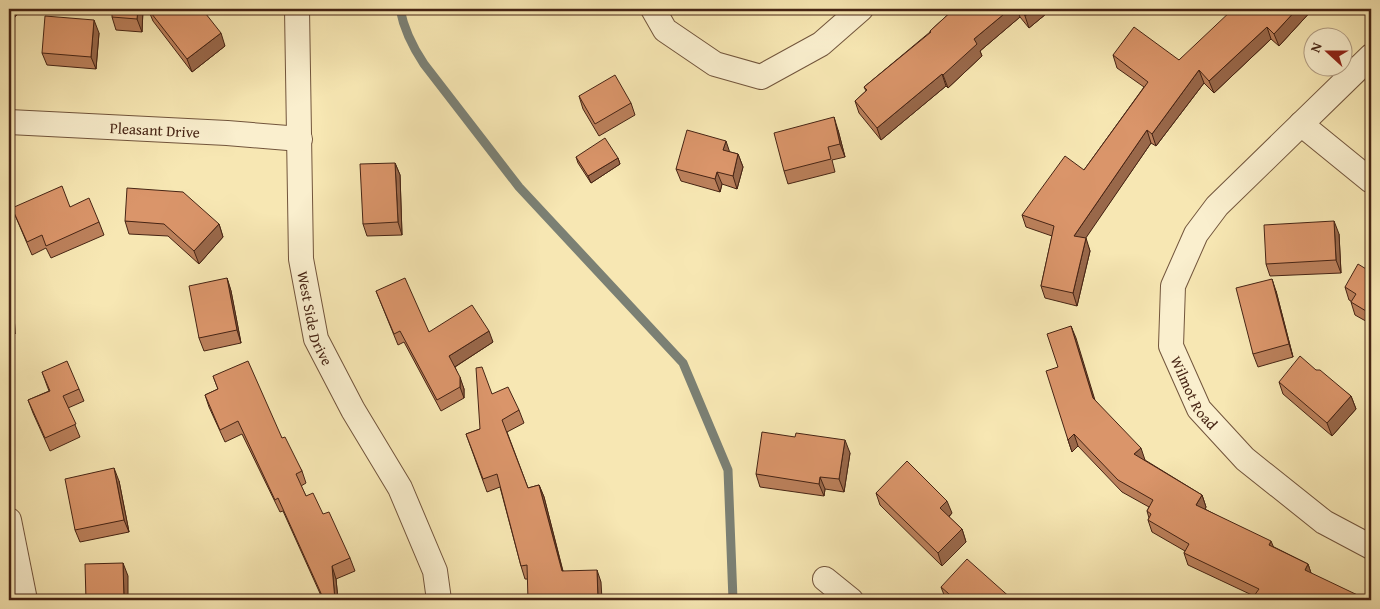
<svg xmlns="http://www.w3.org/2000/svg" width="1380" height="609" viewBox="0 0 1380 609" font-family="'Gentium Book Plus',serif">
<style>
.lines{fill:none;stroke-linecap:round;stroke-linejoin:round}
.stream{stroke:#7b8074;stroke-width:9}
.street-casing{stroke:#72553c;stroke-width:26}
.street{stroke:#faefce;stroke-width:24}
.wall{fill:#bb805b;stroke:#462414}
.shaded-wall{fill:#99684a;stroke:#462414}
.building{fill:#da956a;stroke:#462414}
.labels{text-anchor:middle;dominant-baseline:central;stroke-width:5;stroke-linejoin:round;paint-order:stroke}
.street-label{font-size:15px;fill:#462414;stroke:#faefce}
</style>
<rect width="100%" height="100%" fill="#f7e7b3"/>
<filter id="stains"><feTurbulence type="fractalNoise" baseFrequency=".004" numOctaves="4"/><feColorMatrix values="0 0 0 0 .2 0 0 0 0 .09 0 0 0 0 .02 0 0 0 .5 -.17"/></filter>
<radialGradient id="worn" r=".72"><stop offset=".6" stop-color="#630" stop-opacity="0"/><stop offset="1" stop-color="#630" stop-opacity=".3"/></radialGradient>
<g class="lines">
<path class="stream" d="M400,9C404,30 412,46 424,64L519,187L683,363L728,470L733,600"/>
<g class="street-casing">
<g id="street">
<path id="s1" d="M297,9L301,259L316,339L353,410L400,488L435,571L439,600"/>
<path d="M653,9L665,30L715,64L761,77L821,44L861,9"/>
<path id="s2" d="M1371,56L1217,206L1196,234L1173,286L1171,346L1199,409L1245,459L1324,522L1371,547"/>
<path id="s3" d="M9,122L227,133L300,139"/>
<path d="M1301,124L1371,181"/>
<path d="M9,520L25,600"/>
<path d="M825,579L851,600"/>
</g>
</g>
<use href="#street" class="street"/>
</g>
<g class="wall">
<path d="M143,9L142,32L116,30L112,17Z"/>
<path d="M148,9L225,46L192,72L153,21Z"/>
<path d="M480,9H487L481,12Z"/>
<path d="M954,9H1052L1029,28L1020,17L980,51L982,56L948,88L946,86L881,140L859,113L855,101L866,91L864,87L930,32V31Z"/>
<path d="M1248,9H1313L1279,46L1271,39L1214,93L1204,83L1156,146L1151,143L1085,238L1090,251L1077,306L1045,298L1041,286L1052,236L1026,227L1022,215L1084,170L1144,87L1117,68L1113,55L1179,60L1245,12Z"/>
<path d="M99,33L96,69L47,65L42,53Z"/>
<path d="M579,96L631,103L635,115L599,136L583,109Z"/>
<path d="M838,130L845,157L832,160L835,172L788,184L784,171Z"/>
<path d="M730,152L738,154L743,167L737,189L722,184L720,192L681,181L676,169Z"/>
<path d="M576,157L618,158L620,164L591,183L578,163Z"/>
<path d="M395,163L400,175L402,235L367,236L363,224Z"/>
<path d="M70,207L99,222L104,235L51,258L46,248L32,255L12,208Z"/>
<path d="M125,221L219,224L223,237L199,264L168,236L129,234Z"/>
<path d="M1339,234L1341,273L1270,276L1266,264Z"/>
<path d="M1371,272V324L1355,315L1351,302V301L1349,300L1345,287Z"/>
<path d="M227,278L231,291L241,343L204,351L199,338Z"/>
<path d="M9,280L13,290L15,334L9,335Z"/>
<path d="M376,291L429,332L493,342L455,367L464,389V398L441,411L404,342L398,345Z"/>
<path d="M1276,291L1293,357L1258,367L1253,354Z"/>
<path d="M1071,326L1094,399L1145,460L1202,495L1206,507L1205,509L1274,547L1308,564L1311,573L1254,596L1188,565L1184,553L1185,551L1152,532L1148,520L1149,518L1147,511L1149,507L1122,492L1078,446L1072,452L1068,440L1058,367Z"/>
<path d="M1316,370L1351,396L1356,409L1332,436L1283,394L1279,382Z"/>
<path d="M42,372L79,389L84,401L68,408L80,437L50,451L33,413L28,400L49,391Z"/>
<path d="M213,376L282,438L302,471L306,483L301,486L306,496L323,514L350,558L355,571L336,579L338,600H323L283,511L280,512L242,434L225,442L209,407L205,395L218,389Z"/>
<path d="M492,394L519,410L524,423L507,432L528,488L539,485L544,497L563,571L601,582L525,579L521,566L500,487L487,492L466,434L480,429Z"/>
<path d="M850,453L844,492L825,489L824,496L760,487L756,474Z"/>
<path d="M119,481L129,532L80,542L75,530Z"/>
<path d="M876,493L952,513L949,517L962,529L966,542L942,566L880,505Z"/>
<path d="M941,587L1013,600H946Z"/>
</g>
<g class="shaded-wall">
<path d="M9,9H22L9,24Z"/>
<path d="M138,9H143L142,32L137,19Z"/>
<path d="M1010,9H1017L1020,17L980,51L982,56L948,88L943,75L974,39Z"/>
<path d="M1033,9H1052L1029,28L1025,16Z"/>
<path d="M1297,9H1313L1279,46L1274,34Z"/>
<path d="M94,20L99,33L96,69L91,57Z"/>
<path d="M1267,27L1271,39L1214,93L1209,81Z"/>
<path d="M221,33L225,46L192,72L187,59Z"/>
<path d="M1199,70L1204,83L1156,146L1152,134Z"/>
<path d="M942,74L946,86L881,140L877,128Z"/>
<path d="M834,117L838,130L845,157L840,144Z"/>
<path d="M1147,130L1151,143L1079,248L1074,236Z"/>
<path d="M726,141L730,153L723,150Z"/>
<path d="M738,154L743,167L737,189L733,176Z"/>
<path d="M618,158L620,164L591,183L588,176Z"/>
<path d="M395,163L400,175L402,235L398,222Z"/>
<path d="M717,172L722,184L720,192L715,179Z"/>
<path d="M1334,221L1339,234L1341,273L1336,260Z"/>
<path d="M219,224L223,237L199,264L194,251Z"/>
<path d="M1086,238L1090,251L1077,306L1073,293Z"/>
<path d="M227,278L231,291L241,343L237,330Z"/>
<path d="M1272,279L1276,291L1293,357L1289,344Z"/>
<path d="M9,280L13,290L15,334L11,322Z"/>
<path d="M1071,326L1076,338L1098,410L1093,398Z"/>
<path d="M489,331L493,342L453,368L449,356Z"/>
<path d="M460,377L464,389V398L460,387Z"/>
<path d="M1351,396L1356,409L1332,436L1327,423Z"/>
<path d="M1074,434L1078,446L1072,452L1068,440Z"/>
<path d="M845,440L850,453L844,492L839,479Z"/>
<path d="M1141,448L1145,460L1139,466L1134,454Z"/>
<path d="M114,468L119,481L129,532L124,520Z"/>
<path d="M820,477L825,489L824,496L819,484Z"/>
<path d="M539,485L544,497L566,584L562,571Z"/>
<path d="M1202,495L1206,507L1201,517L1196,505Z"/>
<path d="M947,501L952,513L944,521L940,508Z"/>
<path d="M962,529L966,542L942,566L938,553Z"/>
<path d="M1271,541L1276,553L1269,545Z"/>
<path d="M123,563L128,576V600H124Z"/>
<path d="M1308,564L1312,576L1305,570Z"/>
<path d="M332,566L336,579L338,600H335Z"/>
<path d="M597,570L601,582L602,600H598Z"/>
</g>
<g class="building">
<path d="M112,9H138L137,19L112,17Z"/>
<path d="M148,9H202L221,33L187,59Z"/>
<path d="M954,9H1010L974,39L977,44L943,75L942,74L877,128L855,101L867,90L864,87L931,32L930,31Z"/>
<path d="M1019,9H1033L1025,16Z"/>
<path d="M1233,9H1241L1245,12L1248,9H1297L1274,34L1267,27L1209,81L1199,70L1152,134L1147,130L1074,236L1086,238L1073,293L1041,286L1054,226L1022,215L1065,156L1084,170L1148,82L1113,55L1134,27L1179,60Z"/>
<path d="M45,16L94,20L91,57L42,53Z"/>
<path d="M615,75L631,103L595,124L579,96Z"/>
<path d="M834,117L840,144L828,147L831,159L784,171L774,133Z"/>
<path d="M687,130L726,141L723,150L738,154L733,176L717,172L715,179L676,169Z"/>
<path d="M605,138L618,158L588,176L576,157Z"/>
<path d="M395,163L398,222L363,224L360,164Z"/>
<path d="M62,186L70,207L89,198L99,222L46,246L42,235L27,242L12,208Z"/>
<path d="M127,188L183,192L219,224L194,251L164,224L125,221Z"/>
<path d="M1334,221L1336,260L1266,264L1264,225Z"/>
<path d="M1358,264L1371,272V314L1351,302L1356,294L1345,287Z"/>
<path d="M227,278L237,330L199,338L189,286Z"/>
<path d="M405,278L429,332L472,305L489,331L449,356L460,377V387L437,400L400,331L394,334L376,291Z"/>
<path d="M1272,279L1289,344L1253,354L1236,288Z"/>
<path d="M9,290L11,322H9Z"/>
<path d="M1071,326L1093,398L1141,448L1134,454L1202,495L1196,505L1271,541L1269,545L1308,564L1305,570L1368,600H1251L1259,589L1184,553L1189,544L1148,520L1151,514L1147,511L1153,500L1118,480L1074,434L1068,440L1046,371L1058,367L1047,334Z"/>
<path d="M1300,356L1316,370H1320L1351,396L1327,423L1279,382Z"/>
<path d="M67,361L79,389L63,396L76,424L45,438L28,400L50,391L42,372Z"/>
<path d="M248,361L282,438L285,437L302,471L296,474L306,496L313,493L323,514L329,512L350,558L332,566L335,600H324L278,498L275,500L238,421L220,430L205,395L218,389L213,376Z"/>
<path d="M482,367L492,394L508,387L519,410L502,420L528,488L539,485L562,571L597,570L598,600H528L527,565L521,566L497,474L483,479L466,434L480,429L476,368Z"/>
<path d="M762,432L795,437L796,433L845,440L839,479L820,477L819,484L756,474Z"/>
<path d="M907,461L947,501L940,508L962,529L938,553L876,493Z"/>
<path d="M114,468L124,520L75,530L65,479Z"/>
<path d="M967,559L1013,600H956L941,587Z"/>
<path d="M123,563L124,600H86L85,564Z"/>
</g>
<g class="labels">
<g class="street-label">
<text stroke="none"><textPath href="#s3" startOffset="146">Pleasant Drive</textPath></text>
<text stroke="none"><textPath href="#s1" startOffset="311">West Side Drive</textPath></text>
<text stroke="none"><textPath href="#s2" startOffset="419">Wilmot Road</textPath></text>
</g>
</g>
<rect width="1380" height="609" fill="none" stroke="#f7e7b3" stroke-width="30"/>
<rect x="10" y="10" width="1360" height="589" fill="none" stroke="#462414" stroke-width="2.5"/>
<rect x="15" y="15" width="1350" height="579" fill="none" stroke="#462414"/>
<g transform="translate(1328 52) rotate(291)"><circle r="24" fill="#faefce" stroke="#b29e84"/>
<path d="M0-4L9 19L0 12L-9 19Z" fill="#8f2418"/>
<text y="-8" font-size="14" font-weight="bold" text-anchor="middle" fill="#462414">N</text>
</g>
<rect width="100%" height="100%" filter="url(#stains)"/>
<rect width="100%" height="100%" fill="url(#worn)"/>
</svg>
